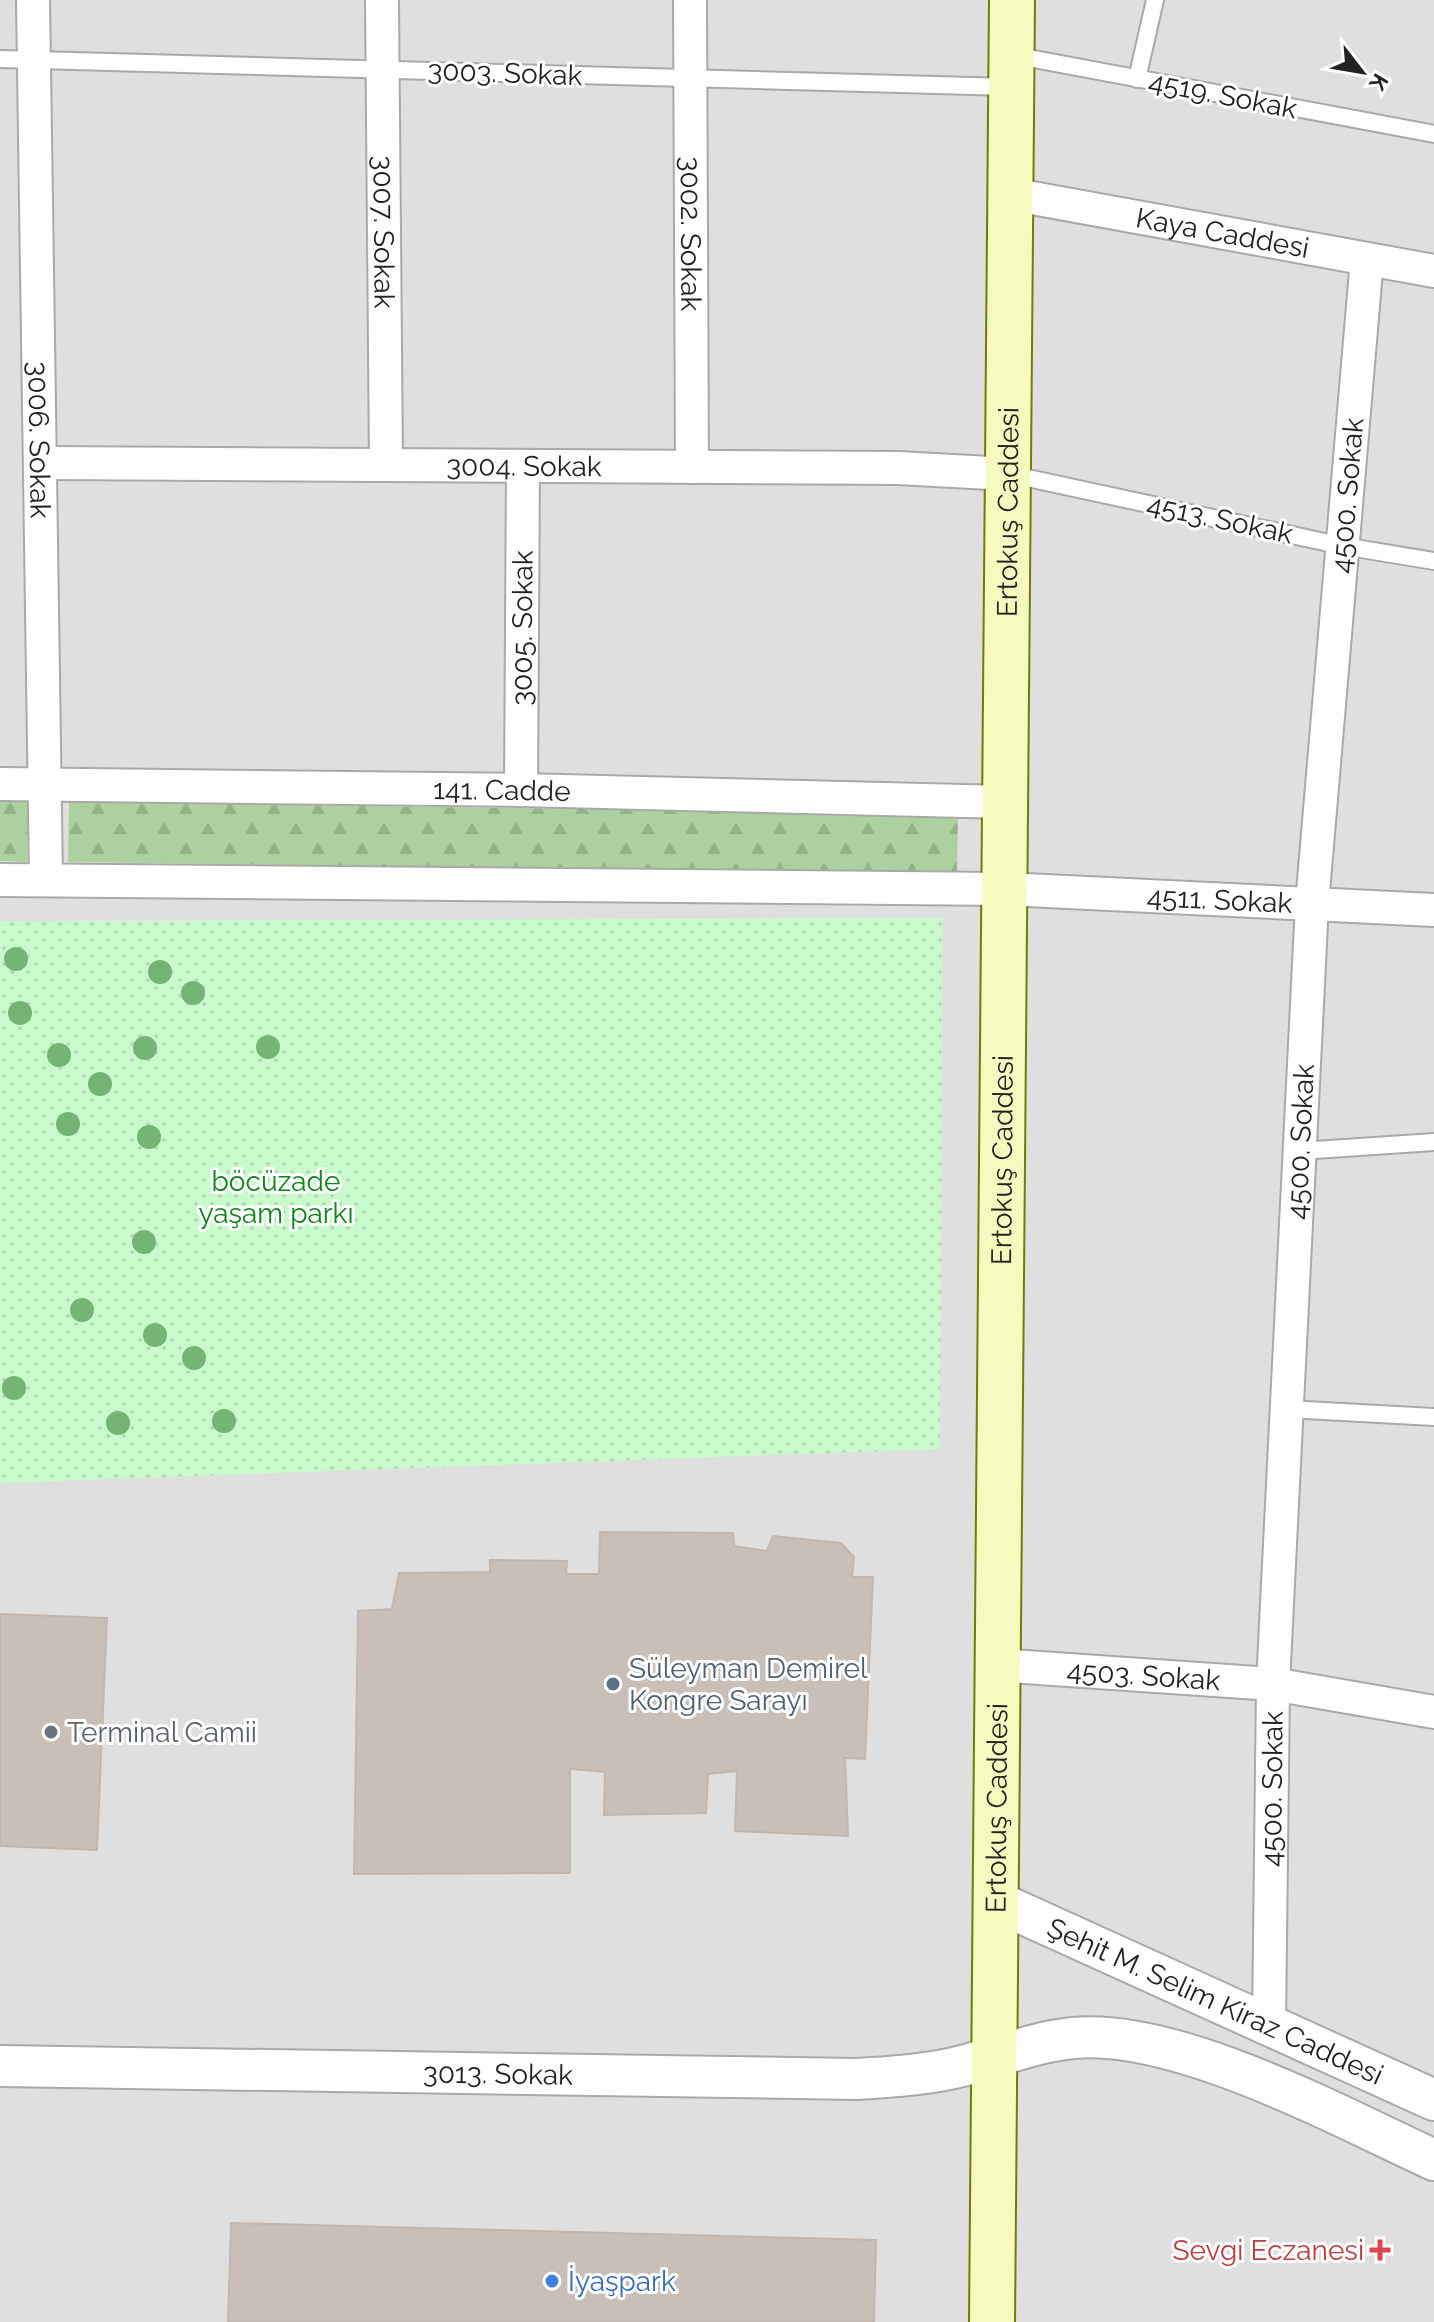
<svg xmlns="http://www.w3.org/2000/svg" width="1434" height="2322" viewBox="0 0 1434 2322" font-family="Raleway,sans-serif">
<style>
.residential{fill:#e0dfdf}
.forest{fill:url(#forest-firs)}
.park{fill:url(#park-dots)}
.building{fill:#c7bfb8;stroke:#c4b6ab;stroke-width:2}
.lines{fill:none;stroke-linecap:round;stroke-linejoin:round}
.service-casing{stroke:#a9a9a9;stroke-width:20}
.minor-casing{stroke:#a9a9a9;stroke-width:36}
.tertiary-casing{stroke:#a9a9a9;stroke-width:44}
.secondary-casing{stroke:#707d05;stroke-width:48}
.service{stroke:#fff;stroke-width:16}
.minor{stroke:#fff;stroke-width:32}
.tertiary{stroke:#fff;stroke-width:40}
.secondary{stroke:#f7fabf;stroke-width:44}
.tree{fill:#74b475}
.service-dot{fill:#5c6f8a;stroke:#fff;stroke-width:3}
.worship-dot{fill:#6b7280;stroke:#fff;stroke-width:3}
.health-dot{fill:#e0444e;stroke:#fff;stroke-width:3}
.shop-dot{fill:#3f7fe0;stroke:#fff;stroke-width:3}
.labels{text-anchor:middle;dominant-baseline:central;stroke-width:6;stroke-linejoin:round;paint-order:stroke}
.street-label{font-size:28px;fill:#222;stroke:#fff}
.park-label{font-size:28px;fill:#0c8416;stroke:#fff}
.service-label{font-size:28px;fill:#4e5e75;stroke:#fff;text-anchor:start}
.worship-label{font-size:28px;fill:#5b616d;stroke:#fff;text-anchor:start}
.health-label{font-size:28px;fill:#be3a42;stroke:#fff;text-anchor:end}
.shop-label{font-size:28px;fill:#366cbe;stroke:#fff;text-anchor:start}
</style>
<defs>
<pattern id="forest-firs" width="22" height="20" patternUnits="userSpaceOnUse" patternTransform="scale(2)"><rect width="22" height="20" fill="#add19e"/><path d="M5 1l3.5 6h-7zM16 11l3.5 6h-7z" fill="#95b388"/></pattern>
<pattern id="park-dots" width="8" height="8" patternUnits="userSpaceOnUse" patternTransform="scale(2)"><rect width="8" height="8" fill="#c8facc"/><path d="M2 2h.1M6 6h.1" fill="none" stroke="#acd6af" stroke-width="1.8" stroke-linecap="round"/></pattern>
</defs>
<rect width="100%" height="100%" fill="#f2efe9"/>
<rect class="residential" x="0" y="0" width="1434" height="2322"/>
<g class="forest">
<path d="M0,800L28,801L27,862L0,861Z"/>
<path d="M69,802L958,814L957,874L68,862Z"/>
</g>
<path class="park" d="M943,918L940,1449L0,1483V921Z"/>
<g class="building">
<path d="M600,1532L733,1533L734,1546L767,1551L773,1536L841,1543L854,1557L852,1577H873L865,1759L845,1758L848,1836L735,1831L737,1771L708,1774L706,1813L604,1815L605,1772L570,1769V1873L354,1874L358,1611L392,1609L399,1573L490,1572V1560L567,1561L566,1574H599Z"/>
<path d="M0,1614L107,1618L97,1850L0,1846Z"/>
<path d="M231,2223L876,2240L874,2322H228Z"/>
</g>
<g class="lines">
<g class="service-casing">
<g id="service">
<path d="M1013,55L1434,134"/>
<path d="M0,59L1009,87"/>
<path d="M1137,79L1155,0"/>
<path d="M1009,474L1343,546L1434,561"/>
<path d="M1300,1151L1434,1142"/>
<path d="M1287,1409L1434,1417"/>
</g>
</g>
<g class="minor-casing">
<g id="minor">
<path id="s1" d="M33,0L46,880"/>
<path id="s2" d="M382,0L386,465"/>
<path id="s3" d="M690,0L692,467"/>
<path id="s4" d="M1010,194L1434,271"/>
<path id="s5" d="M40,463L898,468L1008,474"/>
<path id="s6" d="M0,784L521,790L1005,802"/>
<path id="s7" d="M521,790L523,466"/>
<path id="s8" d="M0,880L1004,889L1434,910"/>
<path id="s9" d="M996,1665L1273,1684L1434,1712"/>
<path id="s10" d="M1269,2025L1273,1684L1312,904L1367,259"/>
</g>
</g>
<g class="tertiary-casing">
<g id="tertiary">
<path id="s11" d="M995,1901L1434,2100"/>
<path id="s12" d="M0,2066L857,2079C890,2077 922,2075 954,2068C994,2059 1032,2042 1073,2038C1177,2028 1338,2116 1434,2160"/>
</g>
</g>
<g class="secondary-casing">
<g id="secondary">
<path id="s13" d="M992,2322L1012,0"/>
</g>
</g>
<use href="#service" class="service"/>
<use href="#minor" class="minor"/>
<use href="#tertiary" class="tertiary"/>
<use href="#secondary" class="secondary"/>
</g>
<g class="tree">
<circle cx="16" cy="959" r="12"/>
<circle cx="160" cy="972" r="12"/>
<circle cx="193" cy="993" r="12"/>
<circle cx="20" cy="1013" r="12"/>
<circle cx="268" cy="1047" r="12"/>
<circle cx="145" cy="1048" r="12"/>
<circle cx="59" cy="1055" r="12"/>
<circle cx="100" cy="1084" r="12"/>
<circle cx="68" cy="1124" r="12"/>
<circle cx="149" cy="1137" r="12"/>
<circle cx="144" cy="1242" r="12"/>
<circle cx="82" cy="1310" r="12"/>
<circle cx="155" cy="1335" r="12"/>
<circle cx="194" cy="1358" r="12"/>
<circle cx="14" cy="1388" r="12"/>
<circle cx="224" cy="1421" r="12"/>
<circle cx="118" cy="1423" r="12"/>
</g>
<circle class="service-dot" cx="613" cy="1684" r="8"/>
<circle class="worship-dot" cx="51" cy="1732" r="8"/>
<path class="health-dot" d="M1376 2238h8v8h8v8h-8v8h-8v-8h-8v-8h8z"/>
<circle class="shop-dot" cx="552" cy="2281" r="8"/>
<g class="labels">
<g class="street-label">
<text transform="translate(505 73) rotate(2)">3003. Sokak</text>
<text transform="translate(1223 95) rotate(11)">4519. Sokak</text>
<text stroke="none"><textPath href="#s4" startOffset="216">Kaya Caddesi</textPath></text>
<text stroke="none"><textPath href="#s2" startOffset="232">3007. Sokak</textPath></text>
<text stroke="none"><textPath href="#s3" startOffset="234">3002. Sokak</textPath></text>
<text stroke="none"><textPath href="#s1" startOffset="440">3006. Sokak</textPath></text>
<text stroke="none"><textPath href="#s5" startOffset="484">3004. Sokak</textPath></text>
<text stroke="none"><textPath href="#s10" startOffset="1532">4500. Sokak</textPath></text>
<text stroke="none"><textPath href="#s13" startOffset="1810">Ertokuş Caddesi</textPath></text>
<text transform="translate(1220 519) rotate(12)">4513. Sokak</text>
<text stroke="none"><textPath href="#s7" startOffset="162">3005. Sokak</textPath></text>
<text stroke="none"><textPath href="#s6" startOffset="502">141. Cadde</textPath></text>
<text stroke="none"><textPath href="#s8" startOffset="1220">4511. Sokak</textPath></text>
<text stroke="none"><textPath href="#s10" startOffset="884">4500. Sokak</textPath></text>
<text stroke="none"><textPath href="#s13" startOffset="1162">Ertokuş Caddesi</textPath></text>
<text stroke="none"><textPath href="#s9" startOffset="148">4503. Sokak</textPath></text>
<text stroke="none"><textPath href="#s10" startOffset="236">4500. Sokak</textPath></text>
<text stroke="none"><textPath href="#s13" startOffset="514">Ertokuş Caddesi</textPath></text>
<text stroke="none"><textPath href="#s11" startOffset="242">Şehit M. Selim Kiraz Caddesi</textPath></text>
<text stroke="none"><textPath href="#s12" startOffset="498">3013. Sokak</textPath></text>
</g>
<g class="park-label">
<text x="276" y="1181">böcüzade<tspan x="276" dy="32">yaşam parkı</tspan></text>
</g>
<g class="service-label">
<text x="629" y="1668">Süleyman Demirel<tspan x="629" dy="32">Kongre Sarayı</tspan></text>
</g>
<g class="worship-label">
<text x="67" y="1732">Terminal Camii</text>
</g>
<g class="health-label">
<text x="1364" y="2250">Sevgi Eczanesi</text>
</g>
<g class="shop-label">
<text x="568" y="2281">İyaşpark</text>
</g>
</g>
<g transform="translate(1362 72) rotate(121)" stroke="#ffffff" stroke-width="6" paint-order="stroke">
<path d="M0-6L14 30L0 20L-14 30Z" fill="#222222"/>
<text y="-12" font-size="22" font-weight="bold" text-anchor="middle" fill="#222222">K</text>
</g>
</svg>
